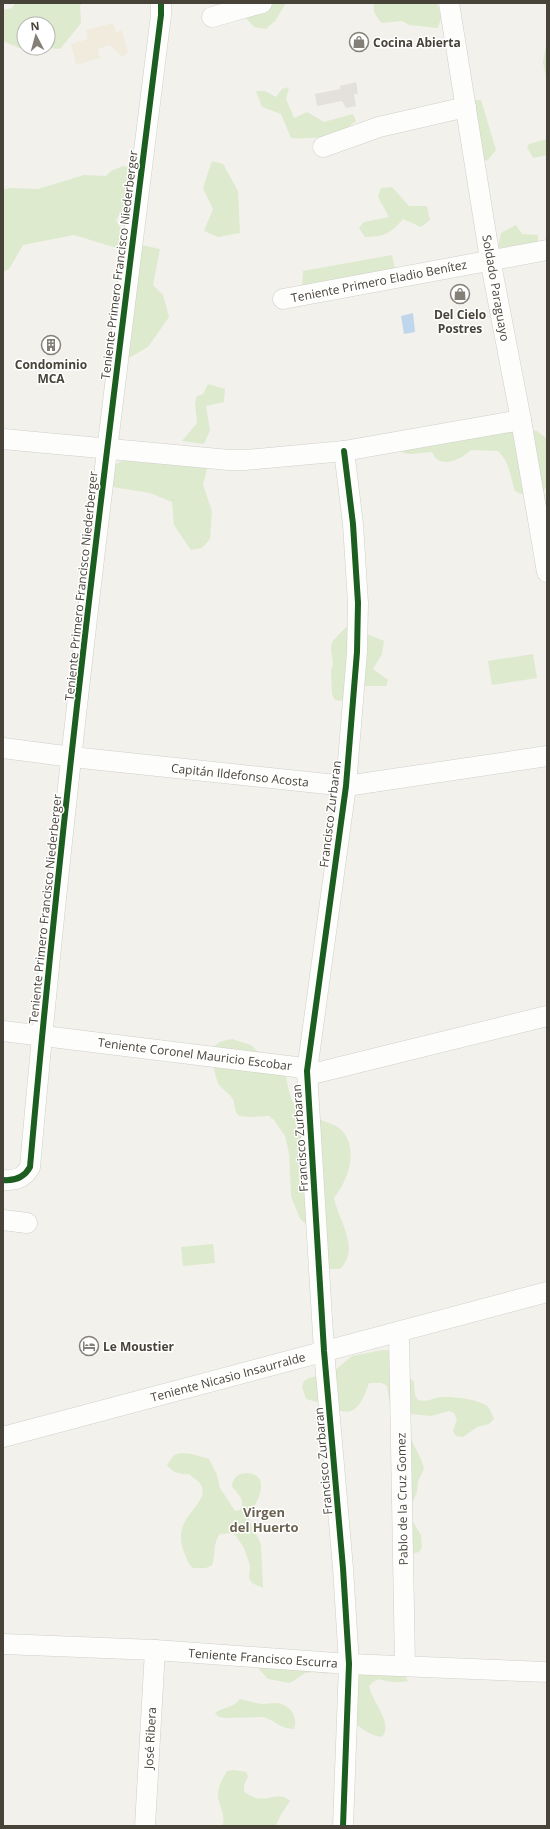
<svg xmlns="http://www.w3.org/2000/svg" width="550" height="1829" viewBox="0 0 550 1829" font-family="'Open Sans',sans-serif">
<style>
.commercial{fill:#f0ebdd}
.industrial{fill:#e4e1dc}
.green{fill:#ddeace}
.water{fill:#c0d6ec}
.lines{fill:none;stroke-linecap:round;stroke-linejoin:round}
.minor-casing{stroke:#d0cfca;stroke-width:21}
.minor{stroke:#fdfdfc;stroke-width:20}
.cycleway-casing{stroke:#fff;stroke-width:8}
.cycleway{stroke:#1b5e20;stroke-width:6}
.labels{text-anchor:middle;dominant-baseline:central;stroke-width:3;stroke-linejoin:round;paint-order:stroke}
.poi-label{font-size:12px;font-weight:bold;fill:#484339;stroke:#fff;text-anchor:start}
.street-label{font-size:12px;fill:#484339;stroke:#fff}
.neighbourhood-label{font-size:13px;font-weight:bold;fill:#6a6250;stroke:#fff}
</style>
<rect width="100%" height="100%" fill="#f2f1ec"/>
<path class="commercial" d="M113,23L116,32L122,30L128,52L123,57L110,45L98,49L100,58L76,65L71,44L88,39L86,30Z"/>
<path class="industrial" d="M356,82L358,94H354L356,106L346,108L342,101L317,106L315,94L340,89V86Z"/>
<g class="green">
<path d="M15,3H82L80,6L81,23L60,49L48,48V24H24V48H47C29,56 19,47 3,41V10L12,8Z"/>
<path d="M249,3H286L275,21L266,29L254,27L245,17Z"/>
<path d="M374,3H437L441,18L438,28L409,25L402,21L382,23C377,18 372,11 374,3Z"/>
<path d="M547,40V82L543,62Z"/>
<path d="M289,87L286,99L294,118L307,112L324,122L353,114L356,121C337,138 316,139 291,138L281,114L262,107L256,91H265L276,97L282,89Z"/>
<path d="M475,100H481L496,150L487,161L477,153Z"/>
<path d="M547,139V155L533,158L527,147L529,144Z"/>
<path d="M212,161L223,164L238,191L240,233L218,237L204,231L213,209L203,188Z"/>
<path d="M123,166L129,167L132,199L116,220L122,231L123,250L74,235L23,245L9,269L3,272V190L10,188L38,189L84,175L106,176L111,171Z"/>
<path d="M392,187L409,206H427L430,220L421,227L403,219C390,234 384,237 365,237L359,228L364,222L389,217L378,197L381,188Z"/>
<path d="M516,225L522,234L538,235V243L497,252L501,233Z"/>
<path d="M137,244L160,249L153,285L163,295L169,317L148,347L113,367Z"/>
<path d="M392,255L397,278L302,287L303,271Z"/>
<path d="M208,384L225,389L224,402L206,406L210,430L204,444L182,441L197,423L195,403L197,396L203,394Z"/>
<path d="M527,430L537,431L547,439V487C539,495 525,498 515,491C510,477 510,462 498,451L471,450C463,457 450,466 438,460C435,458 434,455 432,452L410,454L403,453L402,447Z"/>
<path d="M124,460L208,465L203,485L212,511L210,539L202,548L191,550L174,525L172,502L150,493L106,486L108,468Z"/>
<path d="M347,626L384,641L382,654L373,669L388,680L386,686H363C354,694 347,703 335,700L332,694L331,670L333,665L331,648L332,642Z"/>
<path d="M533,654L537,678L492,685L488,661Z"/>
<path d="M232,1039L251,1045L260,1054L285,1070C288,1086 289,1102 302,1114C311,1117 333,1123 339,1128C360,1145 349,1180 334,1198C338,1220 361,1248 340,1269H328L310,1227L300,1219L291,1196L289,1153L285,1136L274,1120L269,1116L251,1117L239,1116C234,1110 235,1105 233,1099C230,1094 223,1090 219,1085C215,1078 210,1054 215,1046C219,1041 227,1040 232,1039Z"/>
<path d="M213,1244L215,1263L183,1266L181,1247Z"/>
<path d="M382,1350L405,1351L409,1378L414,1382L415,1395L418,1400C426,1402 429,1400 436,1398C448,1395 480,1399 488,1407C491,1410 492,1415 494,1419L489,1424L477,1427L463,1437L456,1436L453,1431L457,1419L454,1413L449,1411L431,1416L412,1414C400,1433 421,1451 424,1469L418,1481L417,1492L412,1503V1520L421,1535L422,1547L419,1552L408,1555L398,1434L390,1404L387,1386L382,1383H369C353,1431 340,1406 306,1399L302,1387L304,1381L309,1378L333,1372L352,1356Z"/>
<path d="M180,1453L192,1454L209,1459L217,1475L220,1488L235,1511L240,1510C246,1499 238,1495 232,1486C233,1468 262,1470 261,1485C261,1497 254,1506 249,1517C251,1529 258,1535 261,1545L263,1588L252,1583L249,1578L250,1566L244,1548L236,1536L231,1533L220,1534C212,1544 216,1555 212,1565L206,1568H193C187,1563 187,1559 184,1552C170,1517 208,1507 202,1487C200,1481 193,1478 189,1474C180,1475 172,1472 167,1465L174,1455Z"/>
<path d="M258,1663L330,1668L327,1674L316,1672L305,1673L290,1683L268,1679L259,1669Z"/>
<path d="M354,1672L404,1675L408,1681C400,1683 386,1682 379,1679L373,1682L369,1686C372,1702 394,1724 382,1737C369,1735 353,1726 350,1712C348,1706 353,1680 354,1672Z"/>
<path d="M240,1699C248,1701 255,1703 262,1704C268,1704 276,1702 281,1704C292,1707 298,1719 294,1729C280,1729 275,1720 263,1717L225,1718L219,1717L215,1713C223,1707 233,1708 240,1699Z"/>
<path d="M234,1770L246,1772L248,1776L244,1786V1792C248,1794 252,1797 256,1798C268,1802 279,1790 290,1801L280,1816L276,1826H222C227,1815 218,1806 218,1795C218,1786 223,1778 227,1771Z"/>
</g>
<path class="water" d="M413,313L415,332L404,334L401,316Z"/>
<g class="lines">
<g class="minor-casing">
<g id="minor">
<path d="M449,3L490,259L521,420L547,572"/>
<path d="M212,17L262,3"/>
<path d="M323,147L379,127L466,107"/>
<path d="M283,299L547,250"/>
<path d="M3,439L229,460H245L344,451L521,420"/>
<path d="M3,748L72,757L346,786L547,756"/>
<path d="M3,1031L296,1067L316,1073L547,1016"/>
<path d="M3,1180C15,1181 24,1178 30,1167C64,782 113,399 161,15V3"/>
<path d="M3,1220L27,1223"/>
<path d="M399,1333L405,1666"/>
<path d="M3,1437L547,1292"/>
<path d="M3,1644L155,1650L349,1664L547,1672"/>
<path d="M145,1826L155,1650"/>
<path d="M343,1826L349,1664L343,1568L324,1351L307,1071L346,786L357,652L358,603L353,524L344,451"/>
</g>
</g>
<use href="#minor" class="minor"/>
<g class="cycleway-casing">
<g id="cycleway">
<path d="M3,1180C15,1181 24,1178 30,1167C64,782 113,399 161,15V3"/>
<path d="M343,1826L349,1664L343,1568L324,1351L307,1071L346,786L357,652L358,603L353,524L344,451"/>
</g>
</g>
<use href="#cycleway" class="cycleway"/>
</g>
<defs>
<g id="shop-ring" transform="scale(1)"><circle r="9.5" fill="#fff" stroke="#848078" stroke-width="1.5"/><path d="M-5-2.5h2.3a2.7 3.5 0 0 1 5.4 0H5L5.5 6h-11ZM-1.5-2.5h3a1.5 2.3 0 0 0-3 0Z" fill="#848078"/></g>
<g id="building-ring" transform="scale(1)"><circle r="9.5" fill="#fff" stroke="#848078" stroke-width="1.5"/><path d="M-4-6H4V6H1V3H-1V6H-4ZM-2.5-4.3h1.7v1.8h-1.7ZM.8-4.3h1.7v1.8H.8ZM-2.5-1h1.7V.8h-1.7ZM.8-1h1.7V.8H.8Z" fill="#848078"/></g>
<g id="hotel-ring" transform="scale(1)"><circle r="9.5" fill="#fff" stroke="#848078" stroke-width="1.5"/><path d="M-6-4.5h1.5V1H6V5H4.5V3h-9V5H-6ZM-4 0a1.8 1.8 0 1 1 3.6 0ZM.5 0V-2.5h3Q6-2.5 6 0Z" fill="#848078"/></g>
</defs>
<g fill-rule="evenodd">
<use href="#shop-ring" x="359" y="42"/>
<use href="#shop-ring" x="460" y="294"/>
<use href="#building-ring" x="51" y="345"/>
<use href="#hotel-ring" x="89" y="1346"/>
</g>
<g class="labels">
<g class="poi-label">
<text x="373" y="42">Cocina Abierta</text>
<text x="460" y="314" text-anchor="middle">Del Cielo<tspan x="460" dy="14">Postres</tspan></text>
<text x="51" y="364" text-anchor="middle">Condominio<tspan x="51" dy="14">MCA</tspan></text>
<text x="103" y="1346">Le Moustier</text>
</g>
<g class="street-label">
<text transform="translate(119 265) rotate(-83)">Teniente Primero Francisco Niederberger</text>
<text transform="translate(379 281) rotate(-11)">Teniente Primero Eladio Benítez</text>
<text transform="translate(496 288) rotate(80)">Soldado Paraguayo</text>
<text transform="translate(81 586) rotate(-84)">Teniente Primero Francisco Niederberger</text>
<text transform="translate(240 775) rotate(6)">Capitán Ildefonso Acosta</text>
<text transform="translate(330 814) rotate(-83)">Francisco Zurbaran</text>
<text transform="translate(45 909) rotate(-84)">Teniente Primero Francisco Niederberger</text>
<text transform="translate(195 1054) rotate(7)">Teniente Coronel Mauricio Escobar</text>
<text transform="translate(300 1138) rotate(-94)">Francisco Zurbaran</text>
<text transform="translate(228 1377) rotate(-15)">Teniente Nicasio Insaurralde</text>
<text transform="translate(323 1461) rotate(-95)">Francisco Zurbaran</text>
<text transform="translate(402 1499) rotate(-91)">Pablo de la Cruz Gomez</text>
<text transform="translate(263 1658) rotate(4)">Teniente Francisco Escurra</text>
<text transform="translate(150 1738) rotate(-87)">José Ribera</text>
</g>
<g class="neighbourhood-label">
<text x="264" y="1512">Virgen<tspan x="264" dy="15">del Huerto</tspan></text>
</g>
</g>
<rect width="550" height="1829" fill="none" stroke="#484339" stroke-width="8"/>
<g transform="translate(36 36) rotate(354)"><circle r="19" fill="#ffffff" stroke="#b6b4b0"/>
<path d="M0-3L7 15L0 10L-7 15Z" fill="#848078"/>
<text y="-6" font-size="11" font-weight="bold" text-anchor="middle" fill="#484339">N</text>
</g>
</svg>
